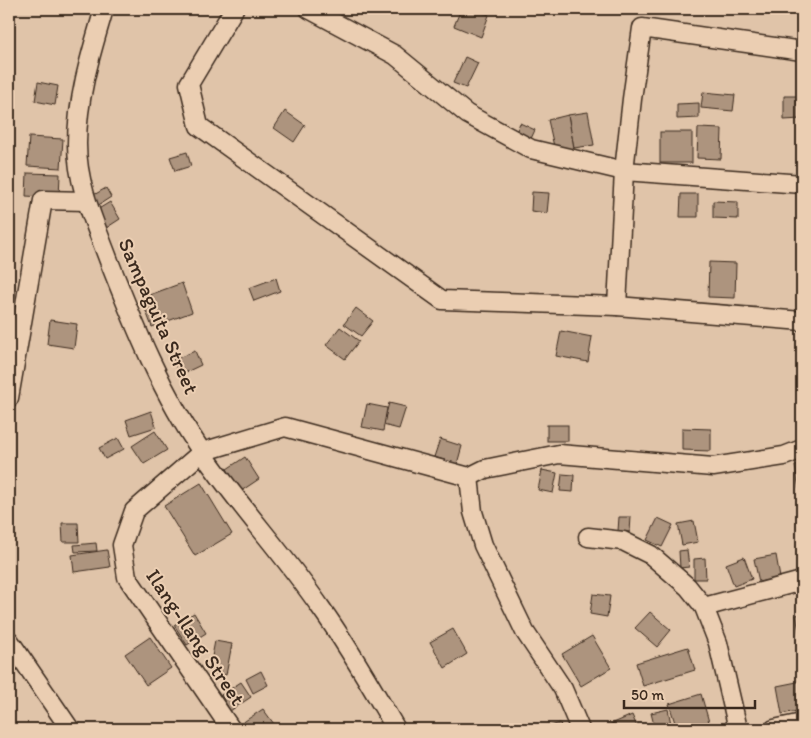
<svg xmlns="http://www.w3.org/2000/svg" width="811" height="738" viewBox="0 0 811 738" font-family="Itim,sans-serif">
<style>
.building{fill:#ad947e;stroke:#3b2a1e}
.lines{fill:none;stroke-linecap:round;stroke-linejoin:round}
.street-casing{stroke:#3b2a1e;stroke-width:21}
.street{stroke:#ebceb2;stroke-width:18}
.labels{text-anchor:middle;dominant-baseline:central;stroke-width:4;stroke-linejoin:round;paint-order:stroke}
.street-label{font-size:21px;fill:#3b2a1e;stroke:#ebceb2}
</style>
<rect width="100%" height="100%" fill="#e0c4a9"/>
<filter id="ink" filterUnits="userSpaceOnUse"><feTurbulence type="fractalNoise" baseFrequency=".02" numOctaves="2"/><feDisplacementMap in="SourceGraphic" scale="10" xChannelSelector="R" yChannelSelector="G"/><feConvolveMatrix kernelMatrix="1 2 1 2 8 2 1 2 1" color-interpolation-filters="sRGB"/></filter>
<g filter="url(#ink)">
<g class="building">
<path d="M461,9H474L489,15L481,37L454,26Z"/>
<path d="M465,57L478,63L466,88L453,83Z"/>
<path d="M38,82L58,86L55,105L35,101Z"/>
<path d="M703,92L735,95L733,111L701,108Z"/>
<path d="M784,96H802L801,119L784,120Z"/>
<path d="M699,103V118L677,119V104Z"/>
<path d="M285,111L305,125L294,142L274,128Z"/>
<path d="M588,112L594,145L574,148L568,115Z"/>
<path d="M568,115L574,148L555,151L548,120Z"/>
<path d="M520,123L535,130L529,143L514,137Z"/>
<path d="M698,128L722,129L721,159L697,158Z"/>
<rect x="660" y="132" width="32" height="31"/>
<path d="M29,137L63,139L61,168L27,166Z"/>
<path d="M187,152L191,166L175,171L170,157Z"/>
<path d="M27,173L60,174L59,198L26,196Z"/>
<path d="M106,188L111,197L97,206L92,196Z"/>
<path d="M532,192L549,193L547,213L531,211Z"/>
<path d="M681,194H698V217H680Z"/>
<path d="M713,201L738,202V219L713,218Z"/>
<path d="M110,202L120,219L103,230L92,213Z"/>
<path d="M709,262L736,263L735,298L708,297Z"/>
<path d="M276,278L280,291L254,301L249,288Z"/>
<path d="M182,283L192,312L152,327L141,298Z"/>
<path d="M356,308L373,321L361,336L344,324Z"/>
<path d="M50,320L77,324L74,348L47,344Z"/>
<path d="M340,327L359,341L345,359L326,345Z"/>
<path d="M561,331L592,337L588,362L556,356Z"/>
<path d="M195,351L201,365L180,375L173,360Z"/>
<path d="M389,403L406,407L399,429L383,425Z"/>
<path d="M367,404L387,408L383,431L362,427Z"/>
<path d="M151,411L156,427L131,435L126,420Z"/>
<rect x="547" y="425" width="21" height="16"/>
<path d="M682,428L711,429V451L682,450Z"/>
<path d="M155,431L167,450L144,464L132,446Z"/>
<path d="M118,438L124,449L105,459L99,448Z"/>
<path d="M440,439L462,446L457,464L434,457Z"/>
<path d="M245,457L259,479L241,491L227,469Z"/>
<path d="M802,465V489H799L795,466Z"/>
<path d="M542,470L557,473L553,493L538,490Z"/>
<path d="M562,474L574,475L573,492L560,491Z"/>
<path d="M201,483L232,534L195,556L164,506Z"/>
<path d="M619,517H631L630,532L618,531Z"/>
<path d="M658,518L673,525L662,547L647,540Z"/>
<path d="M694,521L698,542L682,545L678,524Z"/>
<path d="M62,523H78L79,542H63Z"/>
<path d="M96,543L97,551L75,552L74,545Z"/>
<path d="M107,550L110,567L74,572L72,555Z"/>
<path d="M687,550L689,567L680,568L679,551Z"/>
<path d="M776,555L780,578L759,582L754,559Z"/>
<path d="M744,557L752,579L734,586L726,564Z"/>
<path d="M705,558L706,579H694V559Z"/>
<path d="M593,594L610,596L607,617L590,614Z"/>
<path d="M650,612L671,630L657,647L635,628Z"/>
<path d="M194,613L206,633L187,645L174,625Z"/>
<path d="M802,614V636L800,637L796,615Z"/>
<path d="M453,629L467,654L445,668L430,642Z"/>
<path d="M592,636L611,668L581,686L562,654Z"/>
<path d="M150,637L171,668L146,685L125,654Z"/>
<path d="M215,641L232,644L226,675L209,672Z"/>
<path d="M688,647L695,670L643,686L636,663Z"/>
<path d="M261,671L268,685L253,693L246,679Z"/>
<path d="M802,681V710L782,714L777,686Z"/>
<path d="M241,682L251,697L230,711L221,695Z"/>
<path d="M701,694L711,729H677L669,704Z"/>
<path d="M263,709L274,724L267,729H242L239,725Z"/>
<path d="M668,709L672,729H655L651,713Z"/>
<path d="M632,715L638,729H611L609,725Z"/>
<path d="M560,723L562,729H541Z"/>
</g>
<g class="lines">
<g class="street-casing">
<g id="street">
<path d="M104,9C91,53 77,98 77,144C77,186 95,223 109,261C135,327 162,394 202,452C239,506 284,554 321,608C349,647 372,688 396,729"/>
<path d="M234,9L189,84L199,126L442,300L617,306L802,321"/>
<path d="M309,9L395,55L467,114L531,149L624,171L802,184"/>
<path d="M617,306L624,171L632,99L642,28L802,51"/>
<path d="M9,398L43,200L86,201"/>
<path d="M469,477L473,512L483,545L525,632L563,689L580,729"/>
<path d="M588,537L623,541L651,555L688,587L704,607L718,643L738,729"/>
<path d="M704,607L802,581"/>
<path d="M9,640L70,729"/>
<path d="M231,729L127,577L122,545L134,511L202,452L285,427L469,477L485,469L559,454L713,467L784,456L802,449"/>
<path d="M774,729L802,723"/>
</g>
</g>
<use href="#street" class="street"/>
</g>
</g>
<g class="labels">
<g class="street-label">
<text transform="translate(159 316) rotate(66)">Sampaguita Street</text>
<text transform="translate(196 637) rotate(56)">Ilang-Ilang Street</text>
</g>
</g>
<rect width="811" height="738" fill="none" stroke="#ebceb2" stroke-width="30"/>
<rect x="15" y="15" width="781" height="708" fill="none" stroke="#3b2a1e" stroke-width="2" filter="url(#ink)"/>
<path d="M624 700v8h131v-8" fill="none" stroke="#3b2a1e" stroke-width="2.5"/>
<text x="631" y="700" font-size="15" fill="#3b2a1e" stroke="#ebceb2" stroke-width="4" paint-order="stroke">50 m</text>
</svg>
